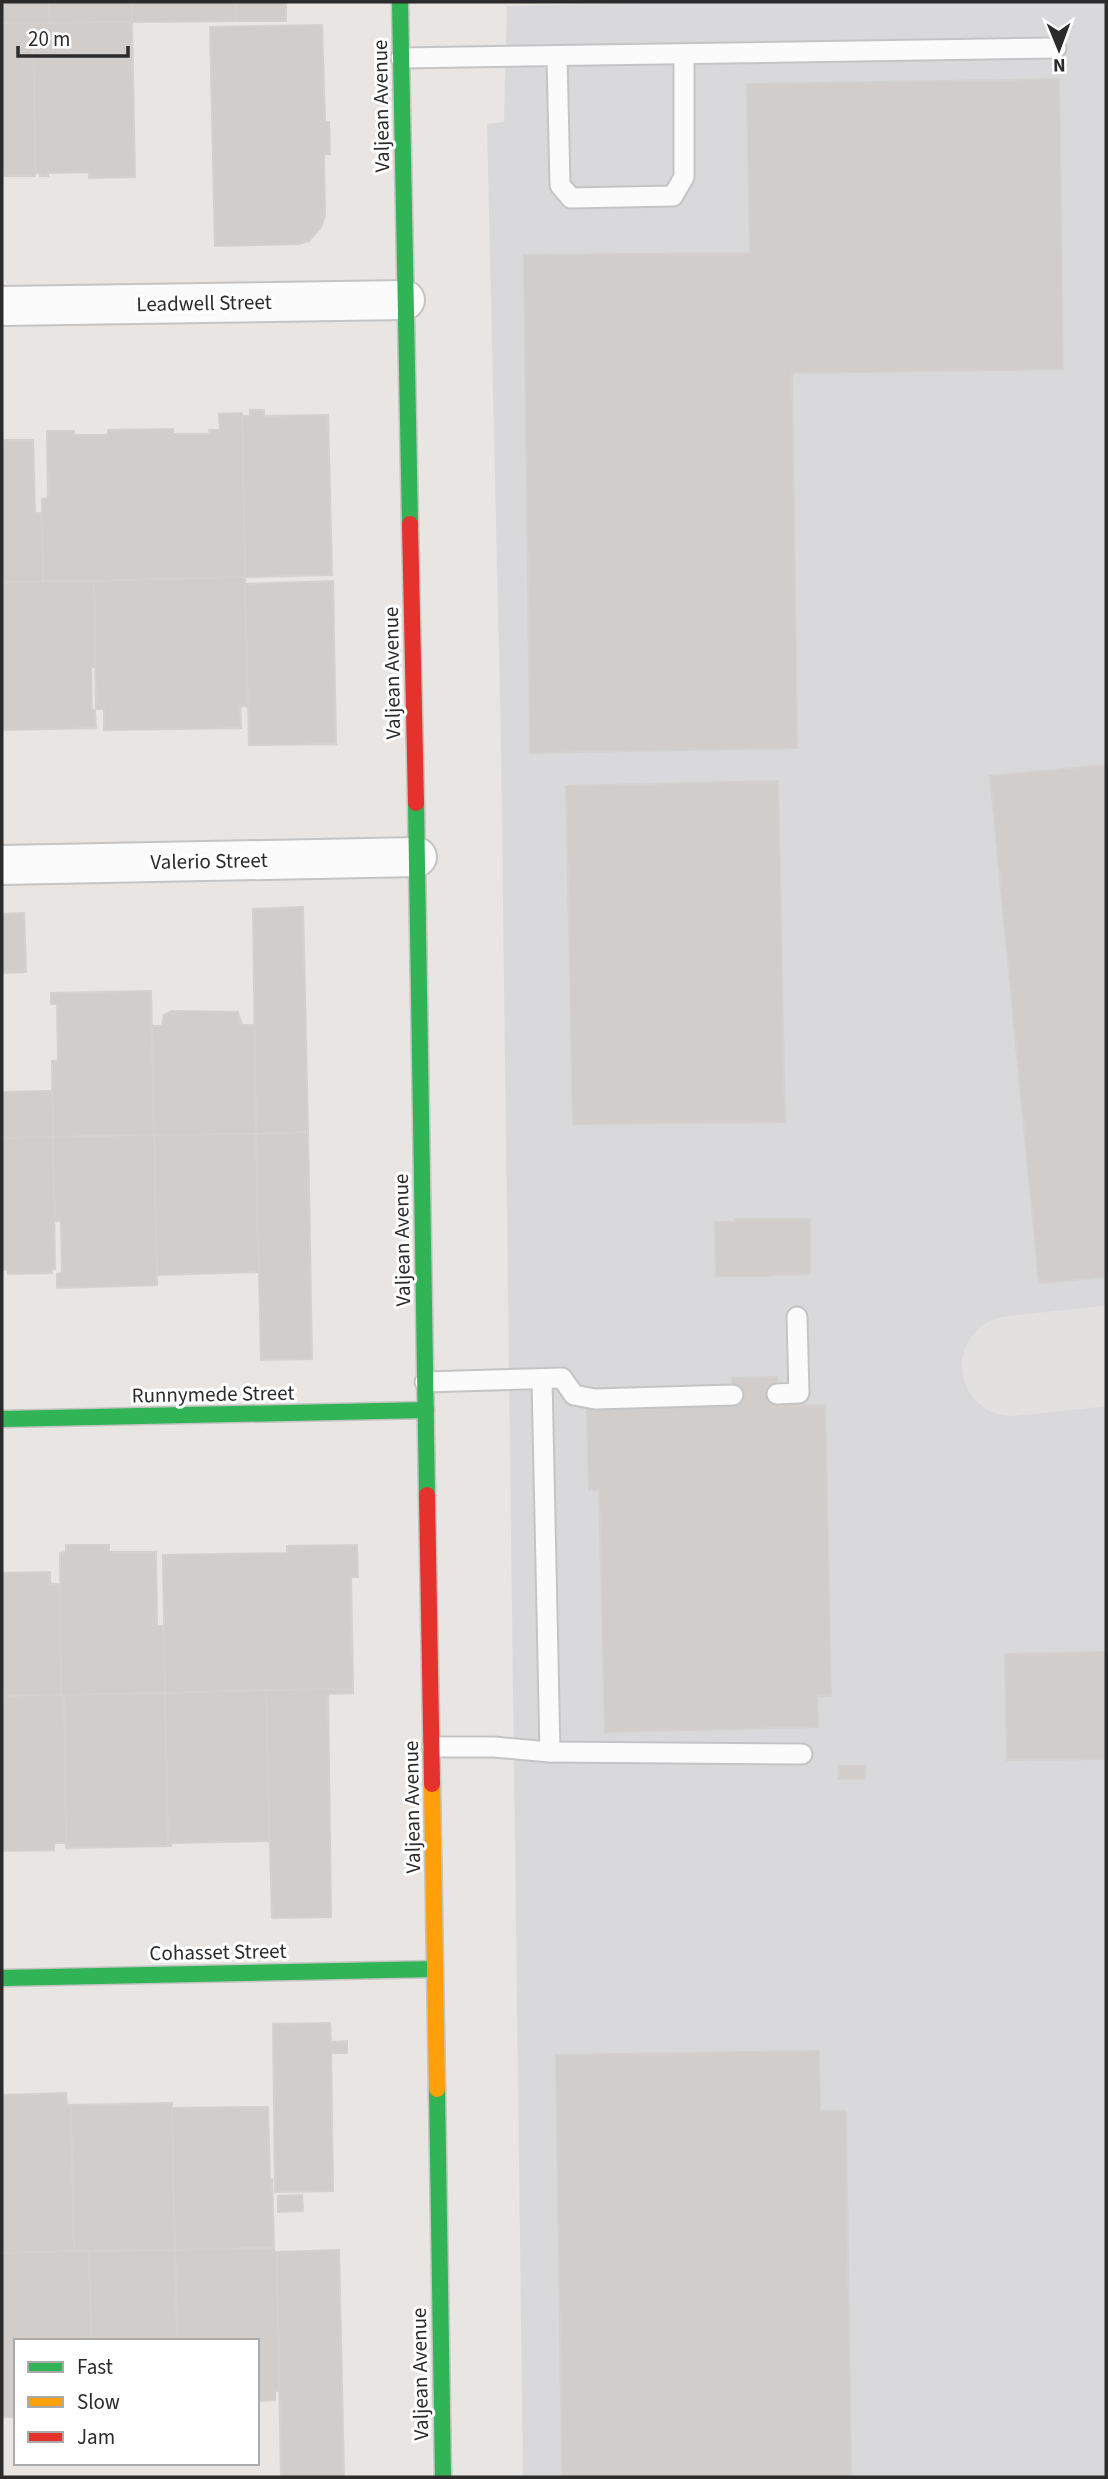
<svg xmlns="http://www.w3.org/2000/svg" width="1108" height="2479" viewBox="0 0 1108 2479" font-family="'Source Sans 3',sans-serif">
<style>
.airport{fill:#d9d9dc}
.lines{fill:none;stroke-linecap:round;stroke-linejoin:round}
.taxiway{stroke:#e3e1e0;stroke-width:100}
.building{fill:#d0cdcb;stroke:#d3d1ce;stroke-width:2}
.lane-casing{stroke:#c4c4c4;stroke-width:23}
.street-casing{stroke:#c4c4c4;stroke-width:42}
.fast-casing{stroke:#c4c4c4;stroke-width:19}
.slow-casing{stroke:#c4c4c4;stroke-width:19}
.jam-casing{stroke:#c4c4c4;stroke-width:19}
.lane{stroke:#fcfbfb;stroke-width:19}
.street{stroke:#fcfbfb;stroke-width:38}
.fast{stroke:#30b455;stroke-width:16}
.slow{stroke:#ff9f0a;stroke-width:16}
.jam{stroke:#e5322d;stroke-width:16}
.labels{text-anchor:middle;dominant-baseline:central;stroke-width:6;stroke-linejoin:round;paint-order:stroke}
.street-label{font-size:21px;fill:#2b2b2b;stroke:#fff}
</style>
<rect width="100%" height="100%" fill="#e8e5e2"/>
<path class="airport" d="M698,2H1106V2477H523L501,744L487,124L504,122L507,6Z"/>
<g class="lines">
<path class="taxiway" d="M1012,1366L1106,1356"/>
</g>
<g class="building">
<path d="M2,2H49L50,23H2Z"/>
<path d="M49,2H132V22L50,23Z"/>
<path d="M132,2H236L237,21L132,22Z"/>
<path d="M236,2H286V21H237Z"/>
<path d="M132,22L135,177L89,178V172L48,173V176H40V173H35L33,23Z"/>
<path d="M2,23H33L35,176H2Z"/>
<path d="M322,25L325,122H329L330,154H324L325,216L321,227L309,241L298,244L215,246L210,27Z"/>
<path d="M1059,79L1063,369L792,373L797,748L530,753L524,255L750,253L747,84Z"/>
<path d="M250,410H264V416L328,415L332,575L245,577L242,416H250Z"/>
<path d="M242,413L245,577L43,582L42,499L48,498L47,431H74V435H108V430L173,429V434H210L209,430H220L219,414Z"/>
<path d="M2,440H33L35,513H41L43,582H2Z"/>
<path d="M245,577L248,706H240L241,728L104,730V709H96L94,581Z"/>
<path d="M94,581L95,667H91L92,710H95L96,728L2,730V582Z"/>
<path d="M333,581L336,744L249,745L245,584Z"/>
<path d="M1106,765V1277L1039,1283L990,776Z"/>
<path d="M778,781L785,1122L573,1124L566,786Z"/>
<path d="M303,907L308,1132L256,1134L253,909Z"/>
<path d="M24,913L26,972L2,973V914Z"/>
<path d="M151,991L154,1135L53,1137L52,1061H58L57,1004H51V993Z"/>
<path d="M172,1011L238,1012L242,1025H254L256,1134L154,1135L152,1026H162L164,1015Z"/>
<path d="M52,1091L53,1137L2,1138V1092Z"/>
<path d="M308,1132L312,1359L261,1360L256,1134Z"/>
<path d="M256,1134L258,1272L157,1275L154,1135Z"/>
<path d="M154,1135L157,1285L57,1288V1274L62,1273L61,1221H55L53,1137Z"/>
<path d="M53,1137L55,1269H51L52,1273L8,1274V1270H2V1138Z"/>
<path d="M735,1219H810V1274L771,1275V1276H716L715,1222H735Z"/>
<path d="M777,1377L778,1406L825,1405L831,1696H817L818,1727L605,1732L599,1490H589L587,1408L733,1404L732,1378Z"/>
<path d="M66,1545H109V1552H156L157,1626H163L165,1693L61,1695L60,1553L66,1552Z"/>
<path d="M357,1545L358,1577H351L353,1689L165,1693L163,1555L287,1553V1546Z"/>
<path d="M50,1572V1584H59L61,1695L2,1696V1573Z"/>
<path d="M1106,1652V1759L1007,1760L1005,1654Z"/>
<path d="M353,1689V1693L328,1694L331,1917L272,1918L266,1690Z"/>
<path d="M266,1690L269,1841L171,1843V1846H168L165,1693Z"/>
<path d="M165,1693L168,1846L66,1848L64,1695Z"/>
<path d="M64,1695L66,1843H54V1850L2,1851V1696Z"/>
<path d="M839,1766H865V1779H838Z"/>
<path d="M330,2023L331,2042L347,2041V2053H331L333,2191L275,2192L273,2024Z"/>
<path d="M819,2051L820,2111H846L851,2477H562L556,2055Z"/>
<path d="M66,2093L67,2105H71L74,2251L2,2253V2095Z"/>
<path d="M172,2103L175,2250L74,2251L71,2105Z"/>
<path d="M268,2107L270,2179H272L274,2248L175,2250L172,2108Z"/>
<path d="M302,2195L303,2211L278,2212V2196Z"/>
<path d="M274,2248V2252H277L279,2391H275V2400L257,2401V2341H177L175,2250Z"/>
<path d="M175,2250L177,2341H91L89,2251Z"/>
<path d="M339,2250L344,2477H281L277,2252Z"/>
<path d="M89,2251L91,2341H16V2417H2V2253Z"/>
</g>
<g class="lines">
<g class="lane-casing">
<g id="lane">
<path d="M557,57L560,185L571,198L673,196L684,177V55"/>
<path d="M401,58L1056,48"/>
<path d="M542,1379L550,1752"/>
<path d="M425,1382L562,1378L574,1395L595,1399L733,1395"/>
<path d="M777,1394L799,1393L797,1317"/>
<path d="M432,1747H494L550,1752L802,1754"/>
</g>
</g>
<g class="street-casing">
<g id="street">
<path d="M2,306L405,300"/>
<path d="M2,865L417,857"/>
</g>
</g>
<g class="fast-casing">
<g id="fast">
<path d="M400,2L410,524"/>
<path d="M416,803L427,1495"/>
<path d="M2,1419L426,1410"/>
<path d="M2,1978L435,1969"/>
<path d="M437,2089L443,2477"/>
</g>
</g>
<g class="slow-casing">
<path id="slow" d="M432,1784L437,2089"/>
</g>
<g class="jam-casing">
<g id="jam">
<path d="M410,524L416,803"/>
<path d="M427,1495L432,1784"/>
</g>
</g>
<use href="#lane" class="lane"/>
<use href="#street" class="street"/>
<use href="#fast" class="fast"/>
<use href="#slow" class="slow"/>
<use href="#jam" class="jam"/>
</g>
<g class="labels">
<g class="street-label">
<text transform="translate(381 106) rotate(-91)">Valjean Avenue</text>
<text transform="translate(204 303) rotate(-1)">Leadwell Street</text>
<text transform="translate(392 673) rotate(-91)">Valjean Avenue</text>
<text transform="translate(209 861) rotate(-1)">Valerio Street</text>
<text transform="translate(402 1240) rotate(-91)">Valjean Avenue</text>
<text transform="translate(213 1394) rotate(-1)">Runnymede Street</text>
<text transform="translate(412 1807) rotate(-91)">Valjean Avenue</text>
<text transform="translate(218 1952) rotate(-1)">Cohasset Street</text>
<text transform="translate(420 2374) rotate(-91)">Valjean Avenue</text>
</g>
</g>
<rect width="1108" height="2479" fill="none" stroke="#2b2b2b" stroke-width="7"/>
<rect x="14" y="2339" width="245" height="126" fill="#ffffff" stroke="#aaaaaa" stroke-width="2"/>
<rect x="28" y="2362" width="35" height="10" fill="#30b455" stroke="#aaaaaa" stroke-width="2"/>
<text x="77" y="2374" font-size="21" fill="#2b2b2b">Fast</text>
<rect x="28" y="2397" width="35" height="10" fill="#ff9f0a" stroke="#aaaaaa" stroke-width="2"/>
<text x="77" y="2409" font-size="21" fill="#2b2b2b">Slow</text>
<rect x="28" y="2432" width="35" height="10" fill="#e5322d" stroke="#aaaaaa" stroke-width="2"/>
<text x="77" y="2444" font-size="21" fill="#2b2b2b">Jam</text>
<g transform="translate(1059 49) rotate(179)" stroke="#ffffff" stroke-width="5" paint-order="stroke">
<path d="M0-5L12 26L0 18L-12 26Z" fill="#2b2b2b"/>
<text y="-10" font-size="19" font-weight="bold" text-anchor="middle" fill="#2b2b2b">N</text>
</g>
<path d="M18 46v10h110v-10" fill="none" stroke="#2b2b2b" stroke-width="3.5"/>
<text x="28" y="46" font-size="21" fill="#2b2b2b" stroke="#ffffff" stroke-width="5" paint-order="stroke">20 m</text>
</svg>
